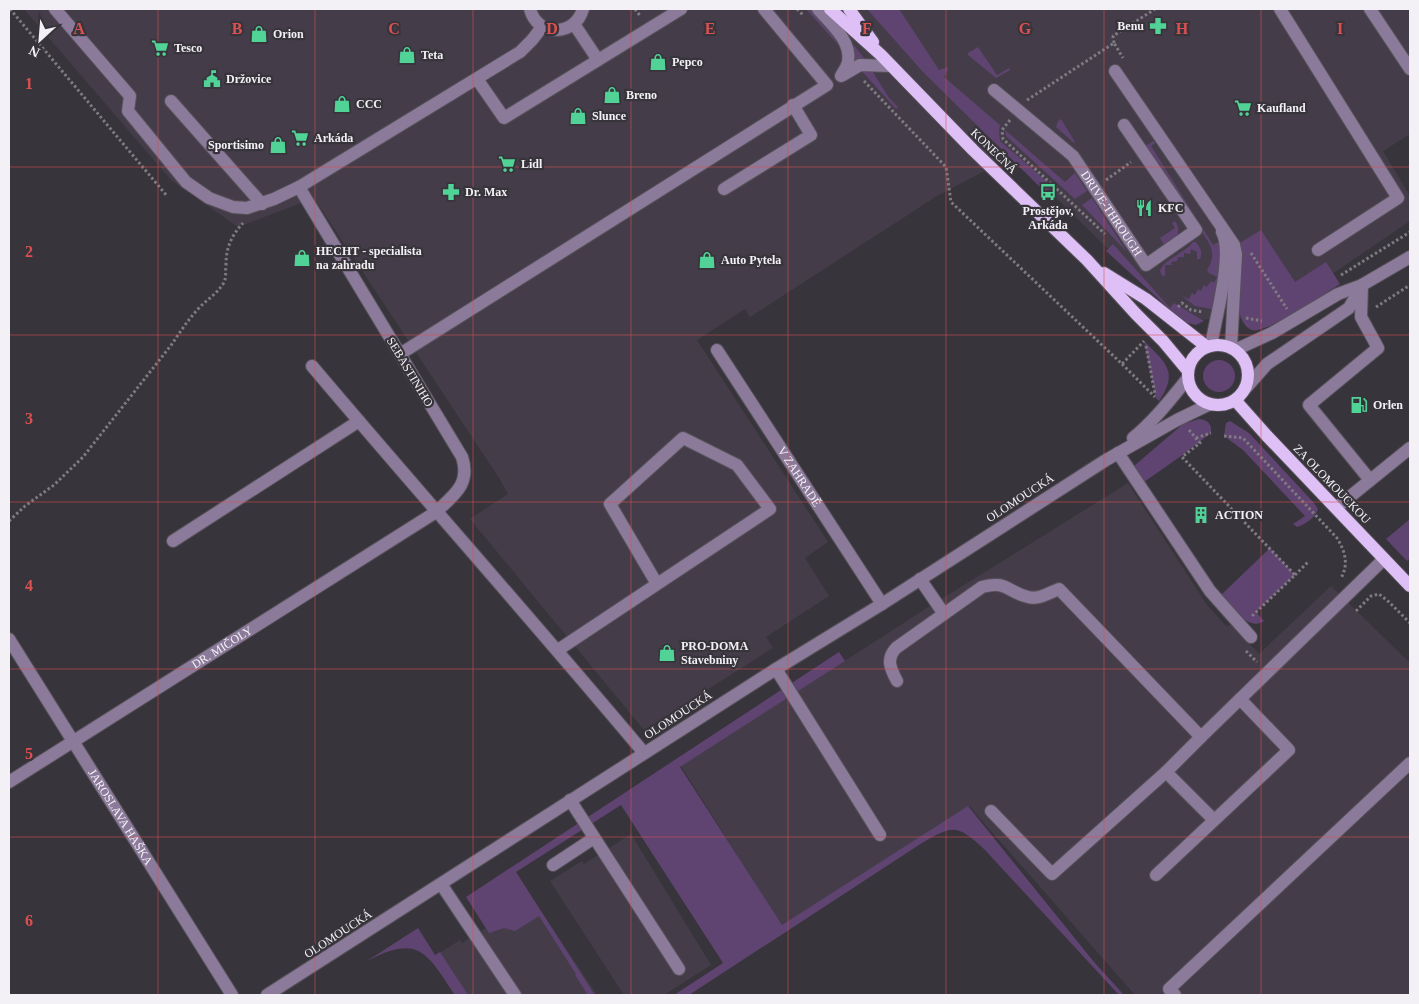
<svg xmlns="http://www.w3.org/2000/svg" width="1419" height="1004" viewBox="0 0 1419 1004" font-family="'Times New Roman',serif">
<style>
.built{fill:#443d49}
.green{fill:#5f4472}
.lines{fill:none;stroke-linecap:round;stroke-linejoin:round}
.minor-casing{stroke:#565259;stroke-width:14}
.major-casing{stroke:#565259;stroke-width:14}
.path{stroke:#7e7b81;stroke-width:3;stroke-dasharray:2.5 2.5;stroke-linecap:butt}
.minor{stroke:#8c7a9b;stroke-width:12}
.major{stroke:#dec0f6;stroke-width:12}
.grid{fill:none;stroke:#dc5051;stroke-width:1;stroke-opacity:0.55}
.labels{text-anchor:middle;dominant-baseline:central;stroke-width:4.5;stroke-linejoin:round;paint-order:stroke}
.poi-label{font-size:12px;font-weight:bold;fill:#f3f1f5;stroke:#38343b;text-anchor:start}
.street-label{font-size:12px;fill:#f3f1f5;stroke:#38343b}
.grid-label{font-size:16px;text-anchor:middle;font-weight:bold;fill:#dc5051;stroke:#38343b;stroke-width:4.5;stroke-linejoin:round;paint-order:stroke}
</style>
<rect width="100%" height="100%" fill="#38343b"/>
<g class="built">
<path d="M24,9H1410V134L1383,151L1410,196V221L1269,317L1228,319L1227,308H1225L1222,319L1181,320L1013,156L937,196L750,317L745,309L697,340L828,542L805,558L829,596L766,637L773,648L644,730L470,519L508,494L499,478L314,198L238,227L171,180Z"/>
<path d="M1128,483L1207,605L1227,627L1231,624L1259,654L1331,586L1410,663V995H1135L969,806L782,926L681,766L927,608Z"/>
<path d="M631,834L711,965L664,995H624L550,881L582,861L584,864Z"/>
<path d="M531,896L597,995H462L436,955L460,940L462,943L486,928L484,925Z"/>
</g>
<g class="green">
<path d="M806,9H822L849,39L864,58L889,98L898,107L896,109Z"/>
<path d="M867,9H899L939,70L948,67V69L944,77L1000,125L999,130L1000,141L1052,186L1045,192L923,72Z"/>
<path d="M978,47L997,75L1009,68L1010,70L996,78L968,55V53Z"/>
<path d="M1061,119L1075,142L1074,143L1056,127L1058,121Z"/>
<path d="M1005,130L1065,182L1075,173L1087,191L1075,199L1006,136Z"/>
<path d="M1154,141L1155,143L1151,146L1213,245L1218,242L1220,247L1217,293L1212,309L1195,306L1182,296L1189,299L1192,293L1195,295L1198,289L1201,291L1204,285L1207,287L1211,281L1214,283L1217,277L1209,273L1207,270C1213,261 1214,253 1209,243L1161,166L1143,147Z"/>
<path d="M1092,198L1127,252L1082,205Z"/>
<path d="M1175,221C1183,233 1175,239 1165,246L1160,238L1175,228L1172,223Z"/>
<path d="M1261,230L1295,282L1326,262L1340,284C1326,293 1264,335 1252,330C1241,326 1239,311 1238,301C1238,282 1245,261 1240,243Z"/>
<path d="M1193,242H1196C1200,247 1203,252 1200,259H1197V252L1191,249L1190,254L1184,253V257H1178L1177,261L1171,262L1172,265H1165V275L1163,277L1160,271C1164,259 1185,253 1193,242Z"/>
<path d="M1113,244L1170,308L1174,303L1204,321L1196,325L1184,322L1106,251Z"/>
<path d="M1144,341C1166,363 1179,372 1159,401L1156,398Z"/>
<circle cx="1219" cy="376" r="16"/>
<path d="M1199,419C1208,420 1212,424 1211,433L1181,456L1144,482L1134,466L1183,424Z"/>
<path d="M1230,421L1249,433L1314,503L1318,509C1315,518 1306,524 1297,527L1293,524L1305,516L1243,450L1224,436L1226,423Z"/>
<path d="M1410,519V558L1407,561L1386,539Z"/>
<path d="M1270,548L1295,575L1256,612L1264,621C1248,632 1231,606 1221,595Z"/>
<path d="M839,652L845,661L680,767L782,925L968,806L1094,962L1124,995H1119L984,849C957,824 953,825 922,843L689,995H674L723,963L621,805L516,872L594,994L596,995H588L575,975L576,974L539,916L515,931L504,928L489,933L466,897Z"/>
<path d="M418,928L435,955L440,952L468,995H455C427,954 420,933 367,961Z"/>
</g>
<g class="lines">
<g class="minor-casing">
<g id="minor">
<path d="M55,9L130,96L128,111L186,182L209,198L233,207L247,208L274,199L299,187L520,52L532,40L542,27"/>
<path d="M530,9C537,37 575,37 583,9"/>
<path d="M818,9C830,23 852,41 848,62C847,67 843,72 841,76"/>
<path d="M1280,9L1398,198L1318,250"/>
<path d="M1370,9L1410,69"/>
<path d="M574,24L598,60"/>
<path d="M1115,71L1234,245L1236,254L1231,348"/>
<path d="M843,75L860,65L890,66"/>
<path d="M477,79L504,118L681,9"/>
<path id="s1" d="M994,90L1073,156L1146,265L1196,230L1124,125"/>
<path d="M171,101L262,204"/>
<path d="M724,189L811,135L793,105"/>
<path d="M1362,285L1361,317L1378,348L1309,405L1370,480"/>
<path d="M1211,346C1215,320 1234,254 1222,232"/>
<path id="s2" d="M717,350L882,604"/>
<path d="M1235,350L1272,333L1338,294L1362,285L1410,257"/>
<path d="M400,354L827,85L764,9"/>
<path d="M312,366C422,496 535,623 644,753"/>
<path d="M1245,389L1267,364L1349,308L1360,289"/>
<path d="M1133,438C1154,421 1171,399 1188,378"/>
<path d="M1118,453L1210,591L1251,637"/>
<path d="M1336,508L1410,448"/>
<path d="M173,541L359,421"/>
<path d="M920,579L944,614"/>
<path id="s3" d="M9,639L232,995"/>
<path d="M558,650L770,509L737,465L683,438L610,504L657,584"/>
<path d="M776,669L880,835"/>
<path d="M897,681C890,668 886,659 896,648L982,587C1007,580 1007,592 1028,597C1038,600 1049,593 1059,589L1201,737L1384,559"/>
<path d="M1201,737L1166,772L1214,820"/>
<path id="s4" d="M9,782L436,512C454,495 471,484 462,457L299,187"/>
<path d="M570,800L679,969"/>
<path d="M991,811L1052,874L1166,772"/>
<path d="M553,865L594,838"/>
<path d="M1156,875L1289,750L1240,699"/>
<path d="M441,884L515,995"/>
<path d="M267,995L776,669L882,604L1106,460L1177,420L1210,404"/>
<path d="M1175,995L1169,989L1410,763"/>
</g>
</g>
<g class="major-casing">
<g id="major">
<path d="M830,9L881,55L973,150L1087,260L1136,314L1163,341L1188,371"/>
<path d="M849,9L873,42"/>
<path d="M1104,273L1146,299L1207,347"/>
<circle cx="1218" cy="375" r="30"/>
<path d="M1235,400L1267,436L1410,586"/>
</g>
</g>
<g class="path">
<path d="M10,9L167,196"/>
<path d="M635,9L641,17"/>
<path d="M797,9L804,16"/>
<path d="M1114,43L1113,36L1155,9"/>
<path d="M864,81L946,167L951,202L1122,364L1144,341"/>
<path d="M1027,100L1114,43L1123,58"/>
<path d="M1010,120L1002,130L1003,139L1105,234"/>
<path d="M1106,180L1131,162"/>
<path d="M1251,253L1287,309"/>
<path d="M1341,275L1410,232"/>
<path d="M1178,307L1182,303L1191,310L1203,312"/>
<path d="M1376,307L1410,285"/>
<path d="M1246,318L1262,321"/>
<path d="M1146,346L1155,394"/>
<path d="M1122,364L1155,397"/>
<path d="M1189,430L1200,443L1182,457L1295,575L1251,617"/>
<path d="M1224,436L1243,438L1337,538C1345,551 1349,564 1341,578"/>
<path d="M1196,438L1211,433"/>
<path d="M9,521L25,506L54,485L83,457L172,344C180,332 188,320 198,309C206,300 216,295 223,284C227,278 225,272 226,265C226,248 231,236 243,223"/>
<path d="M1295,575L1309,561"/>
<path d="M1356,611L1371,596L1379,594L1389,602L1410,623"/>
<path d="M1246,651L1257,662"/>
</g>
<use href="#minor" class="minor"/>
<use href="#major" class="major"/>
</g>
<path class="grid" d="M158,9V995M315,9V995M473,9V995M631,9V995M788,9V995M946,9V995M1104,9V995M1261,9V995M9,167H1410M9,335H1410M9,502H1410M9,669H1410M9,837H1410"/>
<defs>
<g id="pharmacy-bare" transform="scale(1.35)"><path d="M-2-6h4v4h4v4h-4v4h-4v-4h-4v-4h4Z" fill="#51d397" stroke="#38343b" stroke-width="2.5" paint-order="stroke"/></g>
<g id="shop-bare" transform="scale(1.35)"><path d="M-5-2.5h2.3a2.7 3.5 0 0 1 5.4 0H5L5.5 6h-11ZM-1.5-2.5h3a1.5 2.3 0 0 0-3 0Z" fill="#51d397" stroke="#38343b" stroke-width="2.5" paint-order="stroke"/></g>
<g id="supermarket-bare" transform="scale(1.35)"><path d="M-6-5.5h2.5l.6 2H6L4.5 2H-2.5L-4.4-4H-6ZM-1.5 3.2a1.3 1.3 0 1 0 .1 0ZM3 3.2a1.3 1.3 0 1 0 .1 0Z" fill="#51d397" stroke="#38343b" stroke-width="2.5" paint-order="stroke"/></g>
<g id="civic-bare" transform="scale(1.35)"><path d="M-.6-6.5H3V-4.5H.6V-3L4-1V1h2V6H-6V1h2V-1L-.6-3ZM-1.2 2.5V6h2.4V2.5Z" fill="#51d397" stroke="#38343b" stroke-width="2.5" paint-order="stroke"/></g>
<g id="bus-bare" transform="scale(1.35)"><path d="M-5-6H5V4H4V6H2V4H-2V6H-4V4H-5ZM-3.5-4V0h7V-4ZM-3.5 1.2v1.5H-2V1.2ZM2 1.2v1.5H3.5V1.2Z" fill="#51d397" stroke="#38343b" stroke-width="2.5" paint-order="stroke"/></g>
<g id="restaurant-bare" transform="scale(1.35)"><path d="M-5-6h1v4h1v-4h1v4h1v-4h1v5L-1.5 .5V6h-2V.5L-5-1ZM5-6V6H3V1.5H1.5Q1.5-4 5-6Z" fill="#51d397" stroke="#38343b" stroke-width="2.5" paint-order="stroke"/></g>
<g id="fuel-bare" transform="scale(1.35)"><path d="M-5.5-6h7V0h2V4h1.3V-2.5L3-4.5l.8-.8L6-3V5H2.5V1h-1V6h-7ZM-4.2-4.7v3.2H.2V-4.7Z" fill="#51d397" stroke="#38343b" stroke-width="2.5" paint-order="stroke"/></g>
<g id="building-bare" transform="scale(1.35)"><path d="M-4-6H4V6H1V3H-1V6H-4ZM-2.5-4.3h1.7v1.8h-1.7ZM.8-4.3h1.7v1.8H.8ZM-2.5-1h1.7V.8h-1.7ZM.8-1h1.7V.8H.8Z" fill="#51d397" stroke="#38343b" stroke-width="2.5" paint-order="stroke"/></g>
</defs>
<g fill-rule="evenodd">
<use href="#pharmacy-bare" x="1158" y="26"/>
<use href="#shop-bare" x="259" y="34"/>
<use href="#supermarket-bare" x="160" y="48"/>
<use href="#shop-bare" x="407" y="55"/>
<use href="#shop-bare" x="658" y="62"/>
<use href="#civic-bare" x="212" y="79"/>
<use href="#shop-bare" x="612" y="95"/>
<use href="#shop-bare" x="342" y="104"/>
<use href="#supermarket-bare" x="1243" y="108"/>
<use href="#shop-bare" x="578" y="116"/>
<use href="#supermarket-bare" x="300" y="138"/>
<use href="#shop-bare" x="278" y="145"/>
<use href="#supermarket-bare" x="507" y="164"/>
<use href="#pharmacy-bare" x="451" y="192"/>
<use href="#bus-bare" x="1048" y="192"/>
<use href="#restaurant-bare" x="1144" y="208"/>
<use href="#shop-bare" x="302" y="258"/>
<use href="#shop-bare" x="707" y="260"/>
<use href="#fuel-bare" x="1359" y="405"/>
<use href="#building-bare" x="1201" y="515"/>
<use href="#shop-bare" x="667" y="653"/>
</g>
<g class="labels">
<g class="poi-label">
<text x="1144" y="26" text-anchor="end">Benu</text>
<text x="273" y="34">Orion</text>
<text x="174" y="48">Tesco</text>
<text x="421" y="55">Teta</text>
<text x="672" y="62">Pepco</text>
<text x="226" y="79">Držovice</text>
<text x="626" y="95">Breno</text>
<text x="356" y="104">CCC</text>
<text x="1257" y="108">Kaufland</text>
<text x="592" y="116">Slunce</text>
<text x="314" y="138">Arkáda</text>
<text x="264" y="145" text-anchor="end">Sportisimo</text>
<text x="521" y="164">Lidl</text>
<text x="465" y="192">Dr. Max</text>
<text x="1158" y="208">KFC</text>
<text x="1048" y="211" text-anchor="middle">Prostějov,<tspan x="1048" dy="14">Arkáda</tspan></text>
<text x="316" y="251">HECHT - specialista<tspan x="316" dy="14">na zahradu</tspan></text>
<text x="721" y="260">Auto Pytela</text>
<text x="1373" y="405">Orlen</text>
<text x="1215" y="515">ACTION</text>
<text x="681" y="646">PRO-DOMA<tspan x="681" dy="14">Stavebniny</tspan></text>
</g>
<g class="street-label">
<text transform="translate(994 151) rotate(44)">KONEČNÁ</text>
<text stroke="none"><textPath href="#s1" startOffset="172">DRIVE-THROUGH</textPath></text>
<text transform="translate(410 372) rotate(59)">SEBASTINIHO</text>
<text stroke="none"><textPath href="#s2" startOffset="151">V ZAHRADĚ</textPath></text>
<text transform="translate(1332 484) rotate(46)">ZA OLOMOUCKOU</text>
<text transform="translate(1020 498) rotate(-33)">OLOMOUCKÁ</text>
<text stroke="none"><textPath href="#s4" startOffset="252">DR. MIČOLY</textPath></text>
<text transform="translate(678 715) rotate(-33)">OLOMOUCKÁ</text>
<text stroke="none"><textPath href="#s3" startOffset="210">JAROSLAVA HAŠKA</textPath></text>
<text transform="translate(338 934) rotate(-33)">OLOMOUCKÁ</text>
</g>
</g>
<g class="grid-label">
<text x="79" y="34">A</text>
<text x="237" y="34">B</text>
<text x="394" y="34">C</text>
<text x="552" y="34">D</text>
<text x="710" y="34">E</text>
<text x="867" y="34">F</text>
<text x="1025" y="34">G</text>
<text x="1182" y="34">H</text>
<text x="1340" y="34">I</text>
<text x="29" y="89">1</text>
<text x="29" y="257">2</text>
<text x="29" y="424">3</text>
<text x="29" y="591">4</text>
<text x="29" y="759">5</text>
<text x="29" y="926">6</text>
</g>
<rect width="1419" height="1004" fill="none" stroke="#f3f1f5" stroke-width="20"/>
<g transform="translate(40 40) rotate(206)" stroke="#38343b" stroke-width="4" paint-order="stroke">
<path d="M0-4L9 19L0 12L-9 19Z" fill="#f3f1f5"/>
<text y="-8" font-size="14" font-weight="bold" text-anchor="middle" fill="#f3f1f5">N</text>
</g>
</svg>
